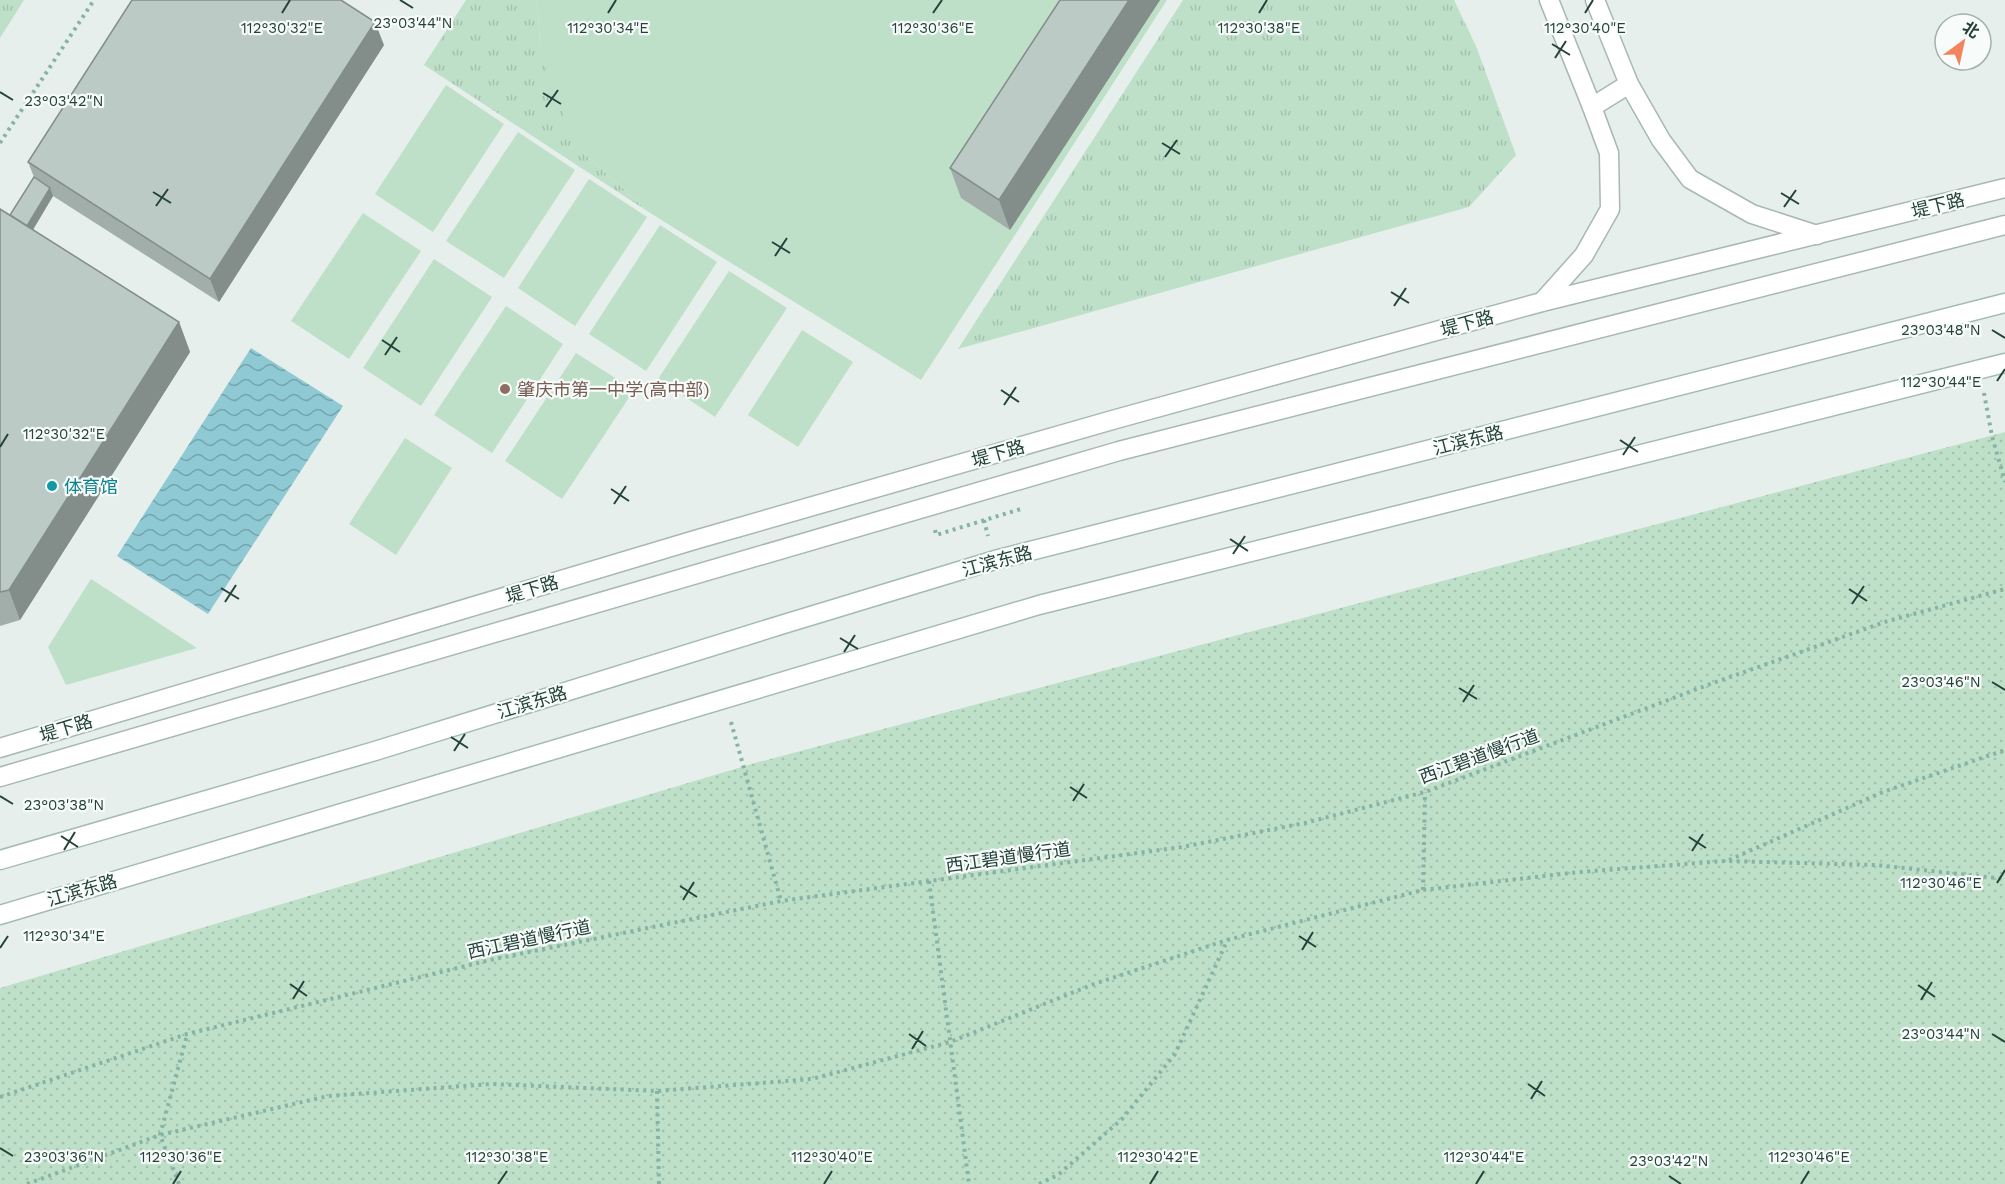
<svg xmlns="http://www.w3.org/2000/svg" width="2005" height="1184" viewBox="0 0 2005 1184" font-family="'Work Sans','Noto Sans SC',sans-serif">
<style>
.grass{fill:url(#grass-tufts)}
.park{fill:url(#park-dots)}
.garden{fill:#bfe0c8}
.water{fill:url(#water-waves)}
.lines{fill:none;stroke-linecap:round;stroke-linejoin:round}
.tertiary-casing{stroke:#a8b8b2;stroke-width:21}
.secondary-casing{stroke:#a4bbb3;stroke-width:21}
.path{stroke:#86b3a5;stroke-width:4;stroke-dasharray:3 4.5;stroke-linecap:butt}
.tertiary{stroke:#fff;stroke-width:18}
.secondary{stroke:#fff;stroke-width:18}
.wall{fill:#a1aea9}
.shaded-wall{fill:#838d89}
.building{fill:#bbcac4;stroke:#838d89;stroke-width:1.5}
.ticks{fill:none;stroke:#24423a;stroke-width:2}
.education-dot{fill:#8d6e63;stroke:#f7fbf9;stroke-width:2}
.culture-dot{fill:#0f9aa8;stroke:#f7fbf9;stroke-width:2}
.labels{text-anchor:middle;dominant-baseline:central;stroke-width:4.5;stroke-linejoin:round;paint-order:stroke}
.street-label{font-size:18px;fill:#24423a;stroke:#f7fbf9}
.education-label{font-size:18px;fill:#785e54;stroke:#f7fbf9;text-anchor:start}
.culture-label{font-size:18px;fill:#0d838f;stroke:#f7fbf9;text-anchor:start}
.ticks-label{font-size:15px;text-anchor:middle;fill:#24423a;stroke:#f7fbf9;stroke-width:4.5;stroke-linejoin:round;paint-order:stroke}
</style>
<defs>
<pattern id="grass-tufts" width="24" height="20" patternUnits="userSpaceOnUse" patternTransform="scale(1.5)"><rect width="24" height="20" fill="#bfe0c8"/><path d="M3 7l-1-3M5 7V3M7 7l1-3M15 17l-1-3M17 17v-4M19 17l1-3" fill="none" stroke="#a4c1ad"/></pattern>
<pattern id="park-dots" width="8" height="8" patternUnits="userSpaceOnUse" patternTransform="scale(1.5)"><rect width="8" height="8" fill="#bfe0c8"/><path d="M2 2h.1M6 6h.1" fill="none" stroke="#a4c1ad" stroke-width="1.8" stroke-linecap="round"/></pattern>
<pattern id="water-waves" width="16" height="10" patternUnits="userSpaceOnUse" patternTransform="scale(1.5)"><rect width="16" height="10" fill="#8ec9d4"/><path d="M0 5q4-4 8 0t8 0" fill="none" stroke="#74a5ad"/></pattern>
</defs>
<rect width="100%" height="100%" fill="#e6efeb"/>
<g class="grass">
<path d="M0,0H24L0,38Z"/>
<path d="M466,0H537L540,45L584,153L650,213L424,65Z"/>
<path d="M1183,0H1454L1476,46L1516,155L1469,207L958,349Z"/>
</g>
<path class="park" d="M2005,432V1184H0V988L755,763Z"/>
<g class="garden">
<path d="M537,0H1167L921,380L650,213L584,153L555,99L540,45Z"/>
<path d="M446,85L504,124L433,232L375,194Z"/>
<path d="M518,132L575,170L504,278L446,241Z"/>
<path d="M589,179L647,217L575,326L518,288Z"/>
<path d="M363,213L421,251L349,359L291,321Z"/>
<path d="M660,225L717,262L646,371L589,334Z"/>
<path d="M434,259L492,297L421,406L363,368Z"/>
<path d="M729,271L787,308L715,417L658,379Z"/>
<path d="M506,306L563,344L492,453L434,415Z"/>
<path d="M802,330L853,362L798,447L748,415Z"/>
<path d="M576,353L634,390L562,499L505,461Z"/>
<path d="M405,438L452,468L396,555L349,524Z"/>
<path d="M91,579L197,648L66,685L48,647Z"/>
</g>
<path class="water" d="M251,348L343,406L208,614L117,556Z"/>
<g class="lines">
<g class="tertiary-casing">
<g id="tertiary">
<path d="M1595,0L1629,84L1661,140L1690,179L1752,214L1817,235"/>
<path d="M1592,107L1629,84"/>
<path d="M1542,302L1584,255L1610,209L1609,153L1592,107L1549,0"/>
<path d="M0,748L698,539L1116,419L1542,302L2005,188"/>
<path d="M0,777L1119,451L2005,225"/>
</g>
</g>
<g class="secondary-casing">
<g id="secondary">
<path d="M0,860L375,751L784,624L995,560L2005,303"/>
<path d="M0,915L1039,605L2005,363"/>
</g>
</g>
<g class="path">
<path d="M0,143L94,0"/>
<path d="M1984,393L1992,436L2005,482"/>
<path d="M984,520L988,536"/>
<path d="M935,530L936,535L1024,508"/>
<path d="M731,722L781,901"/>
<path d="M1729,860L1883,792L2005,750"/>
<path d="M929,881L969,1184"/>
<path d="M1423,890L1425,792"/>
<path d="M657,1091L659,1184"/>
<path d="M0,1097L187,1034L490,960L781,901L1182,847L1305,823L1425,792L1713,683L1888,621L2005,589"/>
<path d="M27,1184L160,1135L328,1096L491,1084L657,1091L812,1079L950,1042L1094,984L1227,940L1423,890L1579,872L1725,861L1876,865L2005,879"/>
<path d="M179,1184L160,1135L187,1035"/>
<path d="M1039,1184L1058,1175L1122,1119L1175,1054L1227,941"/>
</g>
<use href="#tertiary" class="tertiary"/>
<use href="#secondary" class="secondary"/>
</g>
<g class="wall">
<path d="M1060,0H1160L1010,230L961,198L950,168Z"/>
<path d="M384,45L219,302L53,196L33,230L179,322L190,352L20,620L0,626V209L10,215L34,177L28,162Z"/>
</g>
<g class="shaded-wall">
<path d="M1129,0H1160L1010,230L999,200Z"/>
<path d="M375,22L384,45L219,302L210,279Z"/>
<path d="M50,188L53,196L23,246L20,238Z"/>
<path d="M179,322L190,352L20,620L9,590Z"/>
</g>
<g class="building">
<path d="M132,0H341L375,22L210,279L28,162Z"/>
<path d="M1060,0H1129L999,200L950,168Z"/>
<path d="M34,177L50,188L27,226L10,215Z"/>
<path d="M0,209L179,322L9,590L0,592Z"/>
</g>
<path class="ticks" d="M400,0L413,8M282,13L290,0M608,13L616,0M933,13L942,0M1259,13L1267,0M1585,13L1593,0M1552,44L1570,55M1555,58L1566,41M0,92L13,100M543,93L561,104M546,107L558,90M1162,143L1180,154M1165,157L1177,140M153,192L171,203M1781,193L1799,204M156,206L168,189M1784,207L1796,190M772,242L790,253M775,256L787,238M1391,292L1409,303M1394,306L1406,288M1992,330L2005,338M382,340L400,352M385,355L397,337M1997,381L2005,369M1001,390L1019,402M1004,405L1016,387M1620,440L1638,452M0,447L8,434M1623,455L1635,437M611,489L629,501M614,504L626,486M1230,539L1248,551M1233,554L1245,536M221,588L239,599M1849,589L1867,601M225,602L236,585M1852,604L1864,586M840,638L858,649M844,652L855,635M1992,682L2005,690M1459,688L1477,699M1463,702L1474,685M451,737L468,748M454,751L465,734M1070,787L1087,798M0,796L13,804M1073,801L1084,784M61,836L78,847M1689,837L1706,848M64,850L75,832M1692,851L1703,834M1997,883L2005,870M680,886L697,897M683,900L694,882M1299,936L1316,947M0,948L8,936M1302,950L1313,932M290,984L307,996M1918,985L1935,997M293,999L304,981M1921,1000L1932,982M909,1034L926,1046M1992,1034L2005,1042M912,1049L923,1031M1528,1084L1545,1096M1531,1099L1542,1081M0,1148L13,1156M1669,1176L1681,1184M173,1184L181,1171M498,1184L507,1171M824,1184L832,1171M1150,1184L1158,1171M1476,1184L1484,1171M1801,1184L1809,1171"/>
<circle class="education-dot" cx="505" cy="389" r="6"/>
<circle class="culture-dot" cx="52" cy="486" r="6"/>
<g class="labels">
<g class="street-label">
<text transform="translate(1938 205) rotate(-14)">堤下路</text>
<text transform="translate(1467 323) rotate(-15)">堤下路</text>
<text transform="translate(1468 440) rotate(-14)">江滨东路</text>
<text transform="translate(998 453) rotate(-16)">堤下路</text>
<text transform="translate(997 561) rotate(-15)">江滨东路</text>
<text transform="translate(532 589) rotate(-17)">堤下路</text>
<text transform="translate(532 702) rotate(-17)">江滨东路</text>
<text transform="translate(66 728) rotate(-17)">堤下路</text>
<text transform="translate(1479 756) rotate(-20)">西江碧道慢行道</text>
<text transform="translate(1008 857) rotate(-8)">西江碧道慢行道</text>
<text transform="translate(82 890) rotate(-16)">江滨东路</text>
<text transform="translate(529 939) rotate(-12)">西江碧道慢行道</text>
</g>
<g class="education-label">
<text x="517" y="389">肇庆市第一中学(高中部)</text>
</g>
<g class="culture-label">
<text x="64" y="486">体育馆</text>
</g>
</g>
<g class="ticks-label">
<text x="413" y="28">23°03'44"N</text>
<text x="282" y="33">112°30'32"E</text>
<text x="608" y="33">112°30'34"E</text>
<text x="933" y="33">112°30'36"E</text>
<text x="1259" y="33">112°30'38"E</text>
<text x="1585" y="33">112°30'40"E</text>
<text x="64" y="106">23°03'42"N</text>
<text x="1941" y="335">23°03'48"N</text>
<text x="1941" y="387">112°30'44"E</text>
<text x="64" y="439">112°30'32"E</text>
<text x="1941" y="687">23°03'46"N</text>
<text x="64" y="810">23°03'38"N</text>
<text x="1941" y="888">112°30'46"E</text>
<text x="64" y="941">112°30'34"E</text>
<text x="1941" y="1039">23°03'44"N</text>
<text x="64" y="1162">23°03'36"N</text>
<text x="181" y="1162">112°30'36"E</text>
<text x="507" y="1162">112°30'38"E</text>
<text x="832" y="1162">112°30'40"E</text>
<text x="1158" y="1162">112°30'42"E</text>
<text x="1484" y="1162">112°30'44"E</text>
<text x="1809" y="1162">112°30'46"E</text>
<text x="1669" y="1166">23°03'42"N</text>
</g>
<g transform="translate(1963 42) rotate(33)"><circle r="28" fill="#f7fbf9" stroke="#a3b1ad" stroke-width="1.5"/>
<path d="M0-4.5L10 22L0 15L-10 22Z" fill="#f4845f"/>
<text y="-9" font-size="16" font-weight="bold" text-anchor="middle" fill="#24423a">北</text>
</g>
</svg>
